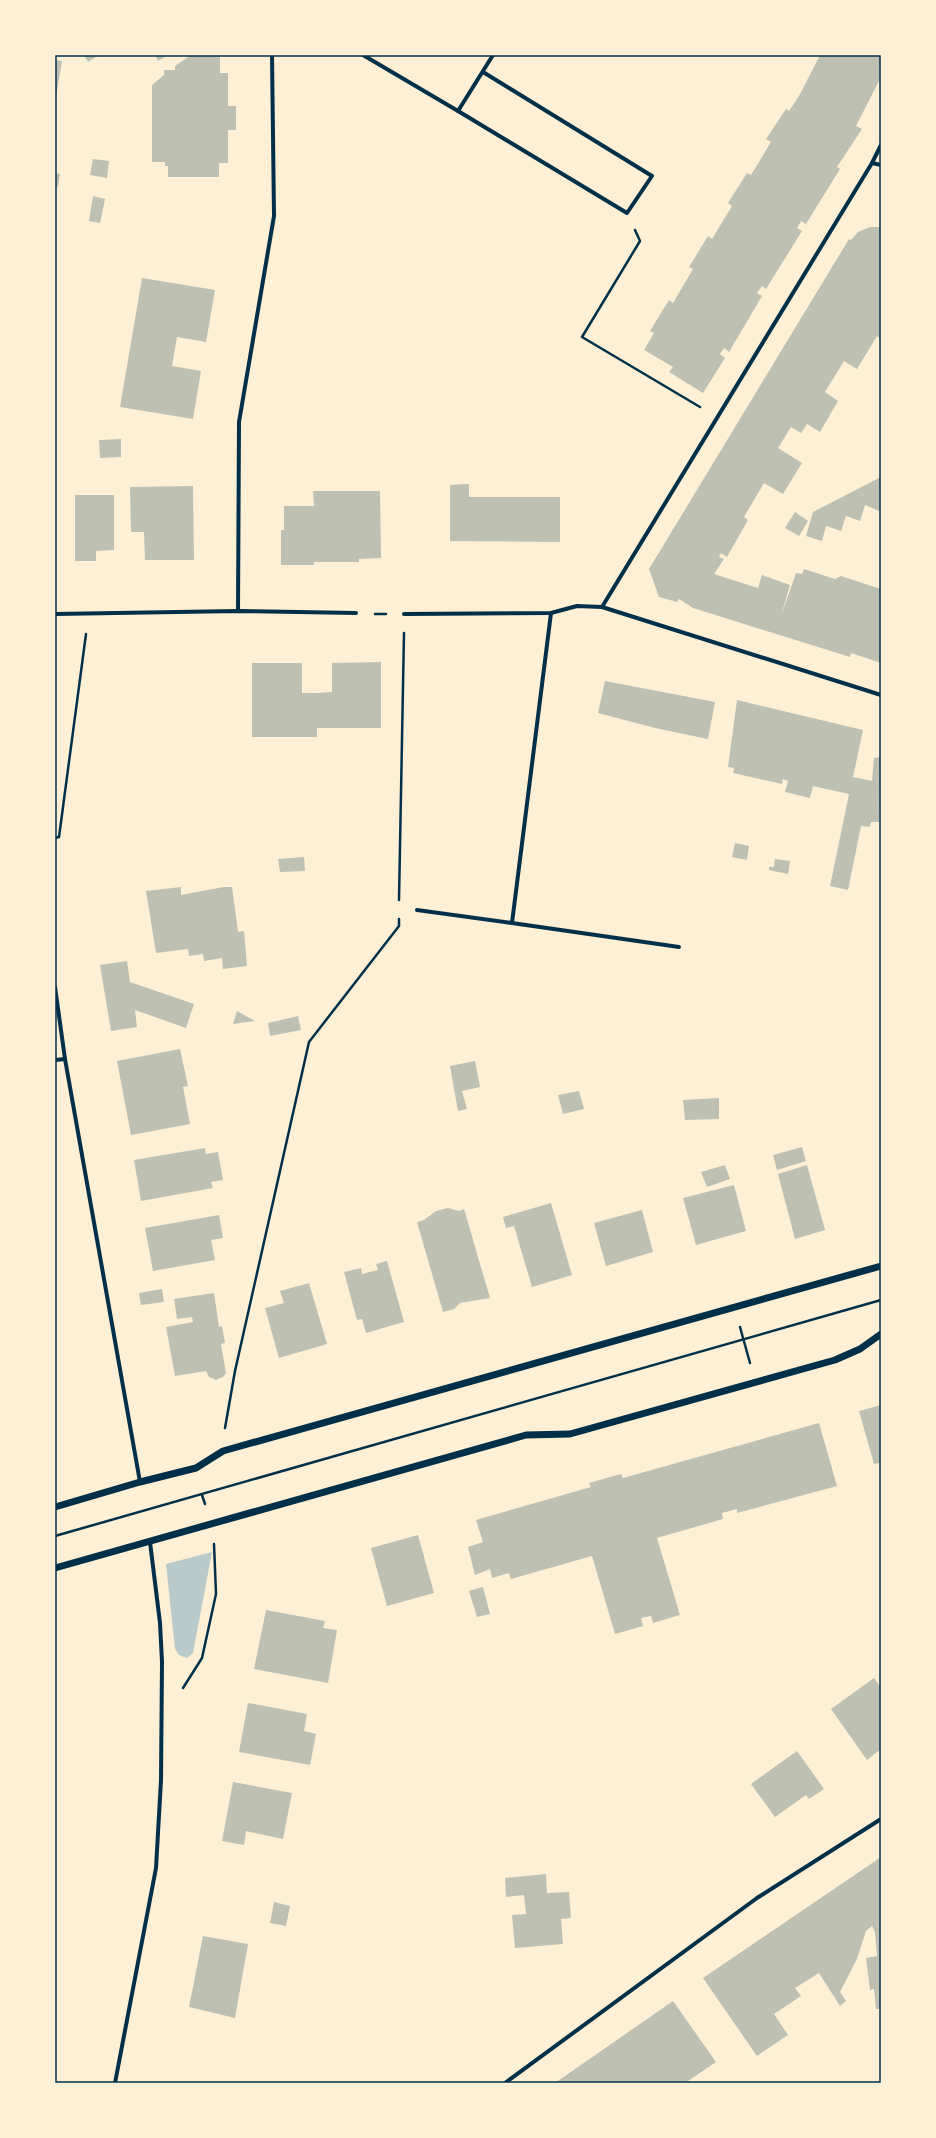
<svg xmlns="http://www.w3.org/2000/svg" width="936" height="2138" viewBox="0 0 936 2138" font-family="'DM Sans',sans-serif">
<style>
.green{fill:#b9caca}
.building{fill:#bec0b2}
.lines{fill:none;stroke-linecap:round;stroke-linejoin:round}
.path{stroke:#003049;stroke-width:2.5}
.minor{stroke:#003049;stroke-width:4}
.tertiary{stroke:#003049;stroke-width:7}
.neatline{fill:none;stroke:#003049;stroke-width:1.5}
</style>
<rect width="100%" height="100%" fill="#fdf0d5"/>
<path class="green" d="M212,1552L193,1653L187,1658L179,1655L175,1649L166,1564Z"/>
<g class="building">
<path d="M84,55H99L88,62Z"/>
<path d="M155,55H168L158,61Z"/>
<path d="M191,55H220V73H228V106H236V130H228V163H219V177H168V166H165V162H152V85L164,75V70H175V66Z"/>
<path d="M820,55H881V77L856,126L862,129L837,167L840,169L806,224L801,221L797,228L802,231L766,289L762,286L757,293L762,296L729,352L724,348L720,354L725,358L703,393L669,372L673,367L644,350L654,333L650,331L669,300L673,303L693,269L689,267L708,236L712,239L732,206L728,203L747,173L751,175L771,142L766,139L786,109L789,111L799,96Z"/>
<path d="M55,60L62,61L56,97H55Z"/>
<path d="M93,159L109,161L107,178L90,175Z"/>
<path d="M55,173L60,174L58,187H55Z"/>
<path d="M93,196L105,199L100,223L89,221Z"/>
<path d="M870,227H881V339L877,336L857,369L844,361L825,392L838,401L820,432L807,424L801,433L791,427L778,448L802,463L783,494L764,483L744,517L748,520L727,557L721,553L719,557L724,559L714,574L758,588L762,575L790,585L781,616L796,573L802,574L804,569L835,579L841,576L881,589V663L851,653L850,657L693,608L679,599L677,602L659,597L649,569L849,239L851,240L858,232Z"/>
<path d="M142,278L215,290L206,342L177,337L172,366L201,371L193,419L120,407Z"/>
<path d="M121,439V457L100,458L99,440Z"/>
<path d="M881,477V505L879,511L865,505L860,521L846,516L841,531L826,526L822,541L806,536L813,512Z"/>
<path d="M469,484V497H560V542L450,541V485Z"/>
<path d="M193,486L194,560H145L144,532H131L130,487Z"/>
<path d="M313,491H380L381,558L359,559V562H314V565H281V530H284V506H314Z"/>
<path d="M75,495H114V550L96,551V561H75Z"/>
<path d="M795,512L808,521L799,536L785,528Z"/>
<path d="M381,662V728H317V737H252V663H302V693H317L332,692V663Z"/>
<path d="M605,681L715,702L708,739L655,728L598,713Z"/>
<path d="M737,700L863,730L853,777L872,781L874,758L881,757L879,822H871L870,827L861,826L848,890L830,886L849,794L813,786L810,798L785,792L788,781L783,779L782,784L733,773L734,768L728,767Z"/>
<path d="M735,843L749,846L747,860L732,857Z"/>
<path d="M304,857L305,871L280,872L278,859Z"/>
<path d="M775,859L790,861L788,874L769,870V867H774Z"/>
<path d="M181,887V895L224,887H232L238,932L244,931L247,966L223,969L222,958L204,961L203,954L189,956L188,949L156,953L146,891Z"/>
<path d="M127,961L130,982L194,1004L186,1028L135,1010L137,1027L111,1031L100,965Z"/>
<path d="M237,1011L255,1021L233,1024Z"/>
<path d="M298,1016L301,1030L270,1036L268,1023Z"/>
<path d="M180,1049L188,1086L183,1087L190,1124L131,1135L117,1061Z"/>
<path d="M475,1061L480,1087L462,1091L467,1109L458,1111L450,1066Z"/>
<path d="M579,1091L584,1109L563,1114L558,1095Z"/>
<path d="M719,1098V1119L685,1120L683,1100Z"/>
<path d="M802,1147L806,1161L777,1170L773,1155Z"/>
<path d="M205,1148L206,1154L218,1152L223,1180L211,1182L213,1188L141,1201L134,1160Z"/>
<path d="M725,1165L730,1179L707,1187L701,1172Z"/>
<path d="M807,1165L825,1230L795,1239L778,1174Z"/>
<path d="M734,1185L746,1231L696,1245L683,1198Z"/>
<path d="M551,1203L572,1275L532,1287L514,1226L506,1228L503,1217Z"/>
<path d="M448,1208L459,1211L464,1209L490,1298L460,1303L454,1309L443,1312L417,1222L424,1220L436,1211Z"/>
<path d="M642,1210L653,1252L606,1266L594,1223Z"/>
<path d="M219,1215L223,1238L211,1240L215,1260L153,1271L145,1228Z"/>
<path d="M387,1261L404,1322L366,1333L362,1319L357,1320L344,1272L361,1268L362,1274L378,1270L376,1264Z"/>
<path d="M309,1283L327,1344L279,1358L265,1308L284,1303L280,1291Z"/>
<path d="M162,1289L164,1302L141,1305L139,1293Z"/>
<path d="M214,1293L219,1327L222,1326L225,1343L221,1344L226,1373L223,1377L216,1380L209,1377L206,1371L175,1376L166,1327L193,1322L192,1317L177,1319L174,1299Z"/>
<path d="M881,1405V1466L880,1463L874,1464L859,1411Z"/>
<path d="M819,1423L837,1486L737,1513V1509L722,1513L723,1519L657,1538L680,1615L653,1623L651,1616L641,1618L643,1626L615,1634L592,1556L511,1579L509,1573L492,1578L490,1569L475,1575L468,1547L483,1542L476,1520L591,1487L589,1483L621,1474L623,1478Z"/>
<path d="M418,1535L434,1593L387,1606L371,1548Z"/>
<path d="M483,1587L490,1614L477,1617L469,1591Z"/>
<path d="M266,1610L325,1621L323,1628L337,1630L328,1683L254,1669Z"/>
<path d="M874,1678L881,1688V1749L867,1760L831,1709Z"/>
<path d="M248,1703L307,1714L304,1731L316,1734L310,1765L239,1752Z"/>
<path d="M797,1751L824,1789L809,1799L806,1795L775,1817L751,1784Z"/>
<path d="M233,1782L292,1793L283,1839L246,1831L244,1845L222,1841Z"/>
<path d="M881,1857V2009H876L874,1989L870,1990L866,1958L877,1956L875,1932L872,1926L866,1931L857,1959L840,1992L846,2001L840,2006L819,1973L795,1988L801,1996L774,2014L788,2035L757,2056L703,1978Z"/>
<path d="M546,1874L547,1893L569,1892L571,1918L561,1919L563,1944L515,1948L512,1915L526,1914L524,1895L506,1897L505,1878Z"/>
<path d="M274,1902L290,1906L286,1926L270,1923Z"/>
<path d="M203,1936L248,1944L235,2018L189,2007Z"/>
<path d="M673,2001L716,2062L685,2083H555Z"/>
</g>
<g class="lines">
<g class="path">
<path d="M635,230L640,241L582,337L700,407"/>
<path d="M375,614H386"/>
<path d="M55,838L59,837L86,634"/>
<path d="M399,900L404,633"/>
<path d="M740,1327L750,1363"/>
<path d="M225,1428L235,1371L309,1042L399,926V919"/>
<path d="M202,1495L205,1504"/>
<path d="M55,1536L881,1300"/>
<path d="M183,1688L202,1658L216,1594L214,1544"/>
</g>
<g class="minor">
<path d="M363,55L458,111L493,55"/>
<path d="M458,111L627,213L652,176L483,72"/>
<path d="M872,163L881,165"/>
<path d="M602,607L872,163L881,145"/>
<path d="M238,611L239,422L274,216L272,55"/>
<path d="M55,614L238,611L356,613"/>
<path d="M404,614L551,613L577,606L602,607L881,695"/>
<path d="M417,910L512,923L551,613"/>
<path d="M512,923L679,947"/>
<path d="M55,987L65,1059L140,1482"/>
<path d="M55,1060L65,1059"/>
<path d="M115,2083L156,1868L161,1780L162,1662L160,1623L150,1542"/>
<path d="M505,2083L757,1898L881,1819"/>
</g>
<g class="tertiary">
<path d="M55,1507L140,1482L196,1468L223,1451L881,1266"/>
<path d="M55,1568L526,1435L570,1434L835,1360L860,1349L881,1334"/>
</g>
</g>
<rect width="936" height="2138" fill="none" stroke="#fdf0d5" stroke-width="112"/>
<rect x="56" y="56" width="824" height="2026" class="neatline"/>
</svg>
